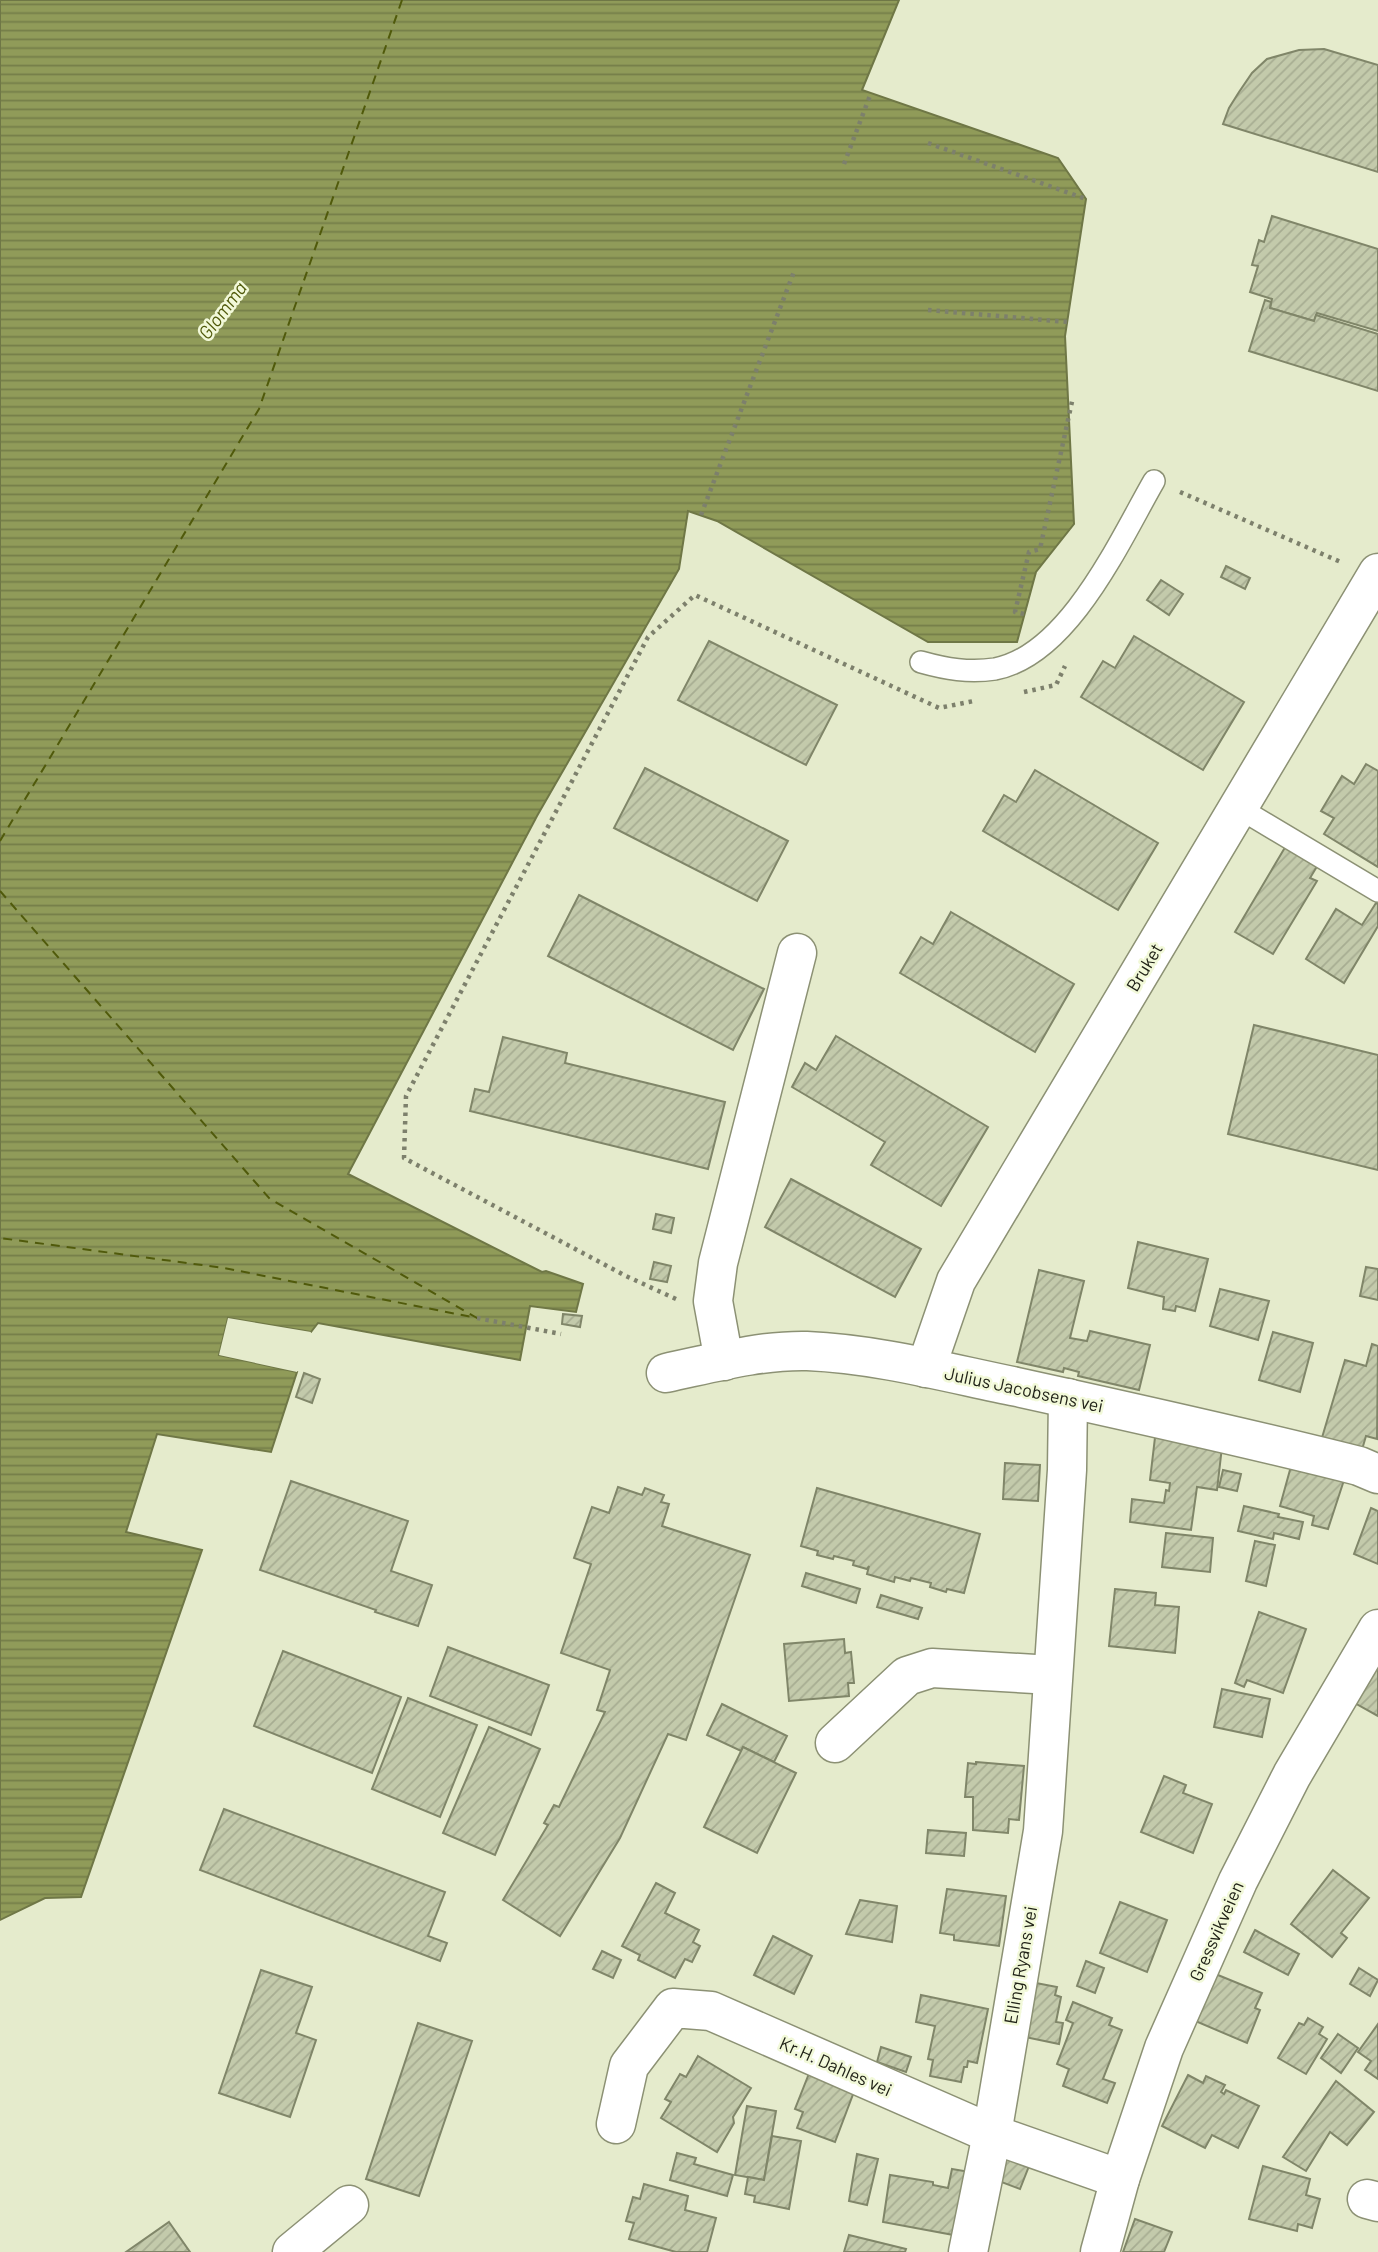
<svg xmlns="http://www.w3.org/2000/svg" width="1378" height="2252" viewBox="0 0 1378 2252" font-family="Barlow,sans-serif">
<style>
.water{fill:url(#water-rules);stroke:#6f7746;stroke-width:2}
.pier{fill:#e5ebcc}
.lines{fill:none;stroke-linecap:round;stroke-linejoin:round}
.ferry{stroke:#505a0b;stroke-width:2;stroke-dasharray:9 7;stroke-linecap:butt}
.building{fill:url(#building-hatch);stroke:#808669;stroke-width:2}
.lane-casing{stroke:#8c9174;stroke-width:24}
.street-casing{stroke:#8c9174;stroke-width:41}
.path{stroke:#7d806c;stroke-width:4.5;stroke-dasharray:3.5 5;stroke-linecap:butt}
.lane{stroke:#fff;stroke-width:21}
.street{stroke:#fff;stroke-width:38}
.labels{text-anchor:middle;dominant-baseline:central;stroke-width:5;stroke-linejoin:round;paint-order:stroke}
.street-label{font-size:18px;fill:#212318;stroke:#f2f9d9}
.water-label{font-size:19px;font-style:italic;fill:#505a0b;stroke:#f2f9d9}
</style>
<defs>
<pattern id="water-rules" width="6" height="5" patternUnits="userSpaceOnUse" patternTransform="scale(1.75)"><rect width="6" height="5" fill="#909b59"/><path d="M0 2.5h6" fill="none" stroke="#757e49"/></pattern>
<pattern id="building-hatch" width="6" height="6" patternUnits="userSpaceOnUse" patternTransform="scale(1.75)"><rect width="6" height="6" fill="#c3caab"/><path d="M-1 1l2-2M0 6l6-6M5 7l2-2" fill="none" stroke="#a7ad92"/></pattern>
</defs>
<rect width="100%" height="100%" fill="#e5ebcc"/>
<path class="water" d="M0,0H899L862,90L1058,158L1086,199L1065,336L1074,524L1036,572L1017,642H928L717,521L688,511L679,569L537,816L348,1174L542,1272L546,1271L583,1284L576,1312L530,1306L520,1360L318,1323L311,1332L228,1318L219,1355L297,1372L271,1452L157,1434L126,1532L202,1550L81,1897L45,1898L0,1920Z"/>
<path class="pier" d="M228,1318L311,1332L310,1335L231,1322L223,1353L298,1369L297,1372L219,1355Z"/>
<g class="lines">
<g class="ferry">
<path d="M0,841L259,409L402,0"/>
<path d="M0,891L270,1199L477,1318L224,1268L0,1238"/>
</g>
</g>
<g class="building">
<path d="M1324,49L1378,65V172L1223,124L1229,108L1239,92L1252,73L1267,59L1299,50Z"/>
<path d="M1272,216L1378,249V331L1317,313L1314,321L1270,308L1272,299L1250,292L1258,266L1252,265L1259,240L1264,242Z"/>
<path d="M1265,300L1271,302L1270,308L1314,321L1316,315L1378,334V391L1249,351Z"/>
<path d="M1226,566L1250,578L1245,589L1221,577Z"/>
<path d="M1161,580L1183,594L1169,615L1147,600Z"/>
<path d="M1134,636L1244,702L1203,770L1081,697L1103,661L1115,668Z"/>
<path d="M709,641L837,705L806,765L678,700Z"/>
<path d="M1366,764L1378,771V867L1324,834L1334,818L1321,811L1342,776L1354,784Z"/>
<path d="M645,768L788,841L757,901L614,828Z"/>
<path d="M1035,770L1158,843L1118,910L983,831L1004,795L1016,802Z"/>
<path d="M1287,844L1319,863L1310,878L1317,881L1273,954L1235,932Z"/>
<path d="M579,895L764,989L733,1050L548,956Z"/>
<path d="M1376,903L1378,904V926L1344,983L1306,959L1336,909L1362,925Z"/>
<path d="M951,912L1074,984L1035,1052L900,973L921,937L933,944Z"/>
<path d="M1254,1025L1378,1055V1170L1228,1134Z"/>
<path d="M836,1036L988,1127L941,1206L871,1165L885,1142L792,1087L805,1063L816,1070Z"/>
<path d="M503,1037L567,1053L565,1063L725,1102L708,1169L470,1111L475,1089L489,1092Z"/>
<path d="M791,1179L921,1249L895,1297L765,1227Z"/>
<path d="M656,1214L674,1218L671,1233L653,1229Z"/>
<path d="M1138,1242L1208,1259L1195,1311L1176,1306L1175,1311L1163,1309L1164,1297L1128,1288Z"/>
<path d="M654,1262L671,1266L667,1282L650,1279Z"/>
<path d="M1366,1267L1378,1269V1300L1360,1296Z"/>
<path d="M1039,1270L1084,1281L1070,1338L1087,1341L1090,1331L1150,1345L1139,1390L1078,1376L1079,1372L1064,1368L1063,1372L1017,1362Z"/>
<path d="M1220,1289L1269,1301L1258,1340L1210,1326Z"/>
<path d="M563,1314L582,1316L580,1327L562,1324Z"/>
<path d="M1273,1332L1313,1343L1300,1392L1259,1380Z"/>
<path d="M1372,1344L1378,1346L1377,1439L1366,1436L1361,1453L1321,1441L1345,1360L1366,1366Z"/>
<path d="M304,1373L320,1379L312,1403L296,1397Z"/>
<path d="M1156,1429L1223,1438L1217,1490L1197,1487L1191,1530L1130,1522L1132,1499L1164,1503L1166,1490L1169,1491L1170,1483L1150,1480Z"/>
<path d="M1293,1459L1346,1474L1328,1529L1312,1525L1314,1516L1280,1506Z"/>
<path d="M1005,1463L1040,1465L1038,1501L1003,1499Z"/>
<path d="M1223,1470L1241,1474L1237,1491L1219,1487Z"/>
<path d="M291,1481L408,1521L391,1571L432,1585L418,1626L375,1612L376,1610L260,1570Z"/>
<path d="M618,1487L642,1495L645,1488L664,1495L661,1502L669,1504L662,1526L750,1555L686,1740L668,1734L620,1838L560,1936L503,1900L548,1825L544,1823L554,1805L559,1807L605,1712L597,1710L610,1670L561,1653L591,1564L574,1558L592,1507L609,1513Z"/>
<path d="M817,1488L980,1534L964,1593L947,1589L946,1592L930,1587L931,1583L911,1578L910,1581L895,1577L894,1582L867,1574L869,1566L867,1569L853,1565L854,1561L834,1556L833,1559L817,1555L818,1551L801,1546Z"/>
<path d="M1244,1506L1279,1514L1278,1517L1303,1522L1299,1539L1274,1533L1273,1539L1238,1531Z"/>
<path d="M1371,1508L1378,1511V1564L1354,1554Z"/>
<path d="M1166,1533L1213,1538L1210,1572L1162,1567Z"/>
<path d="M1255,1541L1275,1545L1266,1586L1246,1581Z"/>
<path d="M806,1573L860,1589L856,1603L802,1586Z"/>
<path d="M1115,1589L1156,1593L1155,1605L1179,1607L1175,1653L1109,1646Z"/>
<path d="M881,1595L922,1608L918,1619L877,1607Z"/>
<path d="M1259,1612L1306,1629L1283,1693L1247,1680L1244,1687L1235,1683Z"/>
<path d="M844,1639L845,1653L851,1652L854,1683H848L849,1696L789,1701L784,1644Z"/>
<path d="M448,1647L549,1685L531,1735L430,1696Z"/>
<path d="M283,1651L401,1697L372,1773L254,1726Z"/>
<path d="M1378,1657V1716L1351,1701Z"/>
<path d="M1222,1689L1270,1699L1262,1737L1214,1727Z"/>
<path d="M408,1698L477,1725L440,1817L372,1789Z"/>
<path d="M722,1704L787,1736L774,1762L743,1747L741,1751L707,1735Z"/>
<path d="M489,1727L540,1749L495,1855L443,1833Z"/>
<path d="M743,1747L796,1773L757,1853L704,1827Z"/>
<path d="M976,1762L1024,1766L1019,1820L1009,1819L1008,1833L973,1830V1797H965L968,1763L976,1764Z"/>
<path d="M1164,1776L1186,1785L1183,1793L1212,1804L1193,1853L1141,1832Z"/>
<path d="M224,1809L445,1892L428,1936L447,1943L440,1961L200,1870Z"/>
<path d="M928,1830L966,1833L964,1856L926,1853Z"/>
<path d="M1333,1870L1369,1898L1341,1933L1347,1938L1332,1957L1291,1924Z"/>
<path d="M656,1883L675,1893L665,1913L699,1930L693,1942L700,1946L692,1962L685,1959L675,1978L638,1960L640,1955L622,1946Z"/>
<path d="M947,1889L1006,1896L999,1946L954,1940V1935L940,1933Z"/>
<path d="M860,1900L897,1906L892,1942L846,1934Z"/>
<path d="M1120,1902L1167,1920L1147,1972L1100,1953Z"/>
<path d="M1255,1930L1299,1954L1288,1975L1244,1952Z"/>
<path d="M773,1936L812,1956L794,1994L754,1975Z"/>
<path d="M602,1951L621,1960L613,1978L593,1969Z"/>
<path d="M1086,1961L1104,1968L1095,1993L1077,1986Z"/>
<path d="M1359,1968L1378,1980L1370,1996L1350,1984Z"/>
<path d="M261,1970L312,1987L296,2033L316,2040L290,2117L219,2093Z"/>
<path d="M1213,1973L1262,1993L1255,2008L1260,2010L1247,2043L1193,2020Z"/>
<path d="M1036,1983L1057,1987L1055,1995L1061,1997L1056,2022L1063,2023L1059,2044L1025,2037Z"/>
<path d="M921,1995L988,2009L977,2063L968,2061L967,2067H964L961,2082L930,2076L933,2060L928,2059L935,2026L916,2022Z"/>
<path d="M1073,2002L1112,2018L1109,2025L1122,2030L1103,2079L1115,2083L1107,2103L1063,2086L1069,2069L1057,2064L1073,2023L1066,2020Z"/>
<path d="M1308,2018L1323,2027L1319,2034L1327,2039L1306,2074L1278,2058L1299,2023L1304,2025Z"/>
<path d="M418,2023L472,2041L419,2196L366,2179Z"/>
<path d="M1378,2024V2079L1365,2070L1371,2061L1358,2052Z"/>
<path d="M1338,2034L1358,2048L1341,2073L1321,2058Z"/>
<path d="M881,2047L911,2057L906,2072L877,2062Z"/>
<path d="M698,2056L751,2088L733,2117L734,2123L717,2152L661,2118L671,2102L665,2099L680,2074L686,2077Z"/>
<path d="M810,2071L855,2089L835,2142L797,2128L803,2112L795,2109Z"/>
<path d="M1188,2075L1203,2083L1206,2076L1225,2085L1221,2092L1224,2094L1226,2090L1259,2106L1238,2148L1212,2135L1205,2148L1162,2126Z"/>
<path d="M1336,2081L1374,2112L1347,2145L1330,2132L1306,2171L1283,2157Z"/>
<path d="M747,2106L776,2111L764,2180L735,2175Z"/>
<path d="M772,2136L801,2141L789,2209L754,2202L755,2196L745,2194L748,2177L764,2180Z"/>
<path d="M677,2153L696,2158L694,2164L733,2175L727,2196L670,2180Z"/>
<path d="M857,2154L878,2159L867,2205L849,2201Z"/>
<path d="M1005,2157L1029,2166L1020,2189L996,2180Z"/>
<path d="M1263,2166L1310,2179L1306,2195L1320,2199L1312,2228L1298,2224L1297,2231L1249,2219Z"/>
<path d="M952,2169L970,2172L959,2236L883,2222L890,2175L933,2182V2185L948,2188Z"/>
<path d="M644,2184L688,2196L685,2210L716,2218L707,2252H676L629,2239L634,2223L626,2221L633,2197L640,2199Z"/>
<path d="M1135,2219L1172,2232L1164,2252H1123Z"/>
<path d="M169,2222L190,2252H126Z"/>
<path d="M849,2235L906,2249L905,2252H844Z"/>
</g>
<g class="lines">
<g class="lane-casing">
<g id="lane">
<path d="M921,662C946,669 969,673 995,669C1069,655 1120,540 1154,481"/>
<path d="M1239,808L1378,891"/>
</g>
</g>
<g class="street-casing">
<g id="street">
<path d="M724,1361L713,1301L718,1263L797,953"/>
<path d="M926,1368L956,1281L1378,573"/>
<path d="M666,1373C713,1363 759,1350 807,1351C878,1354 948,1373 1017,1387C1131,1412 1245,1437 1359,1466L1378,1474"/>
<path d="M835,1743L907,1676L932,1668L1052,1675"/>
<path d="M616,2124L629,2066L673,2008L711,2011L992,2134L1120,2179"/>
<path d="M1367,2199L1378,2202"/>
<path d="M292,2252L349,2205"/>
<path d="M968,2252L992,2134L1043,1831L1067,1470L1068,1398"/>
<path d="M1100,2252L1120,2179L1164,2048L1238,1881L1292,1775L1378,1629"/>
</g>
</g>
<g class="path">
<path d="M928,143L1086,199"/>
<path d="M844,164L871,93"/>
<path d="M928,310L1068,322"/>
<path d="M1180,492L1343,563"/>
<path d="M701,515L795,269"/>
<path d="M1024,614L1015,612L1029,552L1040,549L1073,397"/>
<path d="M1024,692L1056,685L1065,666"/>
<path d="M676,1299L626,1276L404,1158L406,1096L648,637L695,595L939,708L974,701"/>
<path d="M477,1318L561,1334"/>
</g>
<use href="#lane" class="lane"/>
<use href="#street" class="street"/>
</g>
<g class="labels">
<g class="street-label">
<text transform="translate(1144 967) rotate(-59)">Bruket</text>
<text transform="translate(1024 1389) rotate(12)">Julius Jacobsens vei</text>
<text transform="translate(1216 1931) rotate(-66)">Gressvikveien</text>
<text transform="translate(1020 1965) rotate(-80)">Elling Ryans vei</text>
<text transform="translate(836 2066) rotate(24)">Kr.H. Dahles vei</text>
</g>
<g class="water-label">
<text transform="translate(222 310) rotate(-53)">Glomma</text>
</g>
</g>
</svg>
